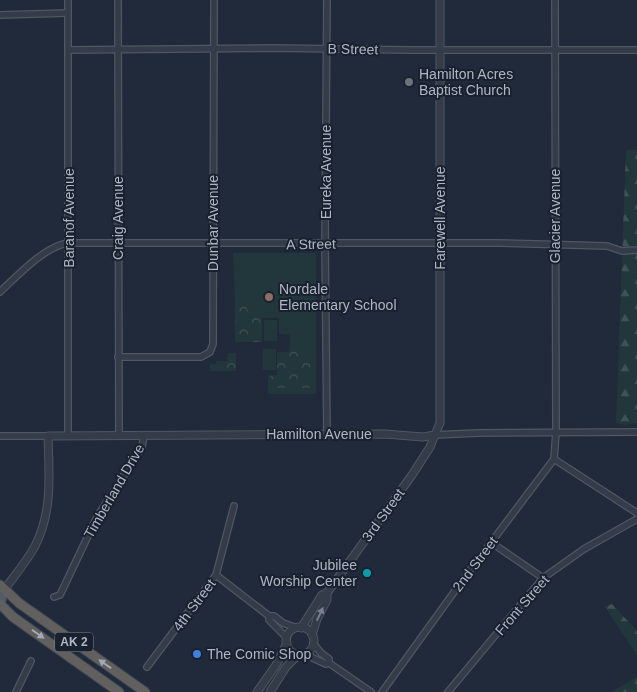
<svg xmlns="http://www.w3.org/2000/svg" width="637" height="692" viewBox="0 0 637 692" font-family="Helvetica,sans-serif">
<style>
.grass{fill:#22373b}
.forest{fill:url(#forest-firs)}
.park{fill:url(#park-crowns)}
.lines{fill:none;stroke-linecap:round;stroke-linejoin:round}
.minor-casing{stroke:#4f5765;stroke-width:8}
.tertiary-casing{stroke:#4f5765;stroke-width:9}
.primary-casing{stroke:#3d4554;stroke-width:11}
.trunk-casing{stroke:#3c4452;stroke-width:11}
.minor{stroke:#343c4a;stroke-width:5.5}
.tertiary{stroke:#343c4a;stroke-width:7}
.primary{stroke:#525b6b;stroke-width:9}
.trunk{stroke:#62605e;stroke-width:9}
.oneway{fill:#78808f}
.oneway2{fill:#a3aab7}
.worship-dot{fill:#6b7280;stroke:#19212f;stroke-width:2}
.education-dot{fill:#8d6e63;stroke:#19212f;stroke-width:2}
.culture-dot{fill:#0f9aa8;stroke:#19212f;stroke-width:2}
.shop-dot{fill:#3f7fe0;stroke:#19212f;stroke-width:2}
.labels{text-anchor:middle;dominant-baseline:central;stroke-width:4;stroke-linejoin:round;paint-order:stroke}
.shield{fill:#19212f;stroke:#828a99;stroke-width:1}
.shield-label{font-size:12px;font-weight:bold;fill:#afb7c7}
.street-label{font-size:14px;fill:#afb7c7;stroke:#19212f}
.poi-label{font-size:14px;fill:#afb7c7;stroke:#19212f;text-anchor:start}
</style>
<defs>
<pattern id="forest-firs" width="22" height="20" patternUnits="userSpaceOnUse" patternTransform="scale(1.25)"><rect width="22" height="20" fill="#22373b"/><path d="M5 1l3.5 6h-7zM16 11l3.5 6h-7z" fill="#405256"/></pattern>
<pattern id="park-crowns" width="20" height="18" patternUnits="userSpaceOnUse" patternTransform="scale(1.25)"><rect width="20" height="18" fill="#22373b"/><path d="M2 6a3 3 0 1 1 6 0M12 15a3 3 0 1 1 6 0" fill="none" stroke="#405256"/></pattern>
</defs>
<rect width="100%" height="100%" fill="#202a3a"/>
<g class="grass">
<path d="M233,253H316V394H268V388H310V345H290V335L279,334V318H262L261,310H246V302H235Z"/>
<rect x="264" y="320" width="13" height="21"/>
<rect x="263" y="349" width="13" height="21"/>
</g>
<g class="forest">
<path d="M626,150H637V423L625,425L616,423Z"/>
<path d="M612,604L637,631V655L605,607Z"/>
<path d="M637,677V692H611Z"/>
</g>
<g class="park">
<path d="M235,302H246L247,310H262V342H235Z"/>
<path d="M290,345H310V388H268V376L277,375V352H289Z"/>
<path d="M228,353H236V371H210V364H216V361H227Z"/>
</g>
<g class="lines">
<g class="minor-casing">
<g id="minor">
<path d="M118,0L119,435"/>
<path d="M327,0L325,243L327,434"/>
<path d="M0,15L68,13"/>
<path d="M69,50L271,48L407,50H637"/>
<path d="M0,292C17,276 46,245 69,243H499L607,246L622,251L637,250"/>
<path d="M118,357H201L210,352L213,344L214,0"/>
<path d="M435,435L478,433L637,432"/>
<path d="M0,436H48"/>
<path d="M68,436V0"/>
<path d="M554,459L637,513"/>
<path d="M492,543L543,578"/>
<path d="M216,575L269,616V620L287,638"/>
<path d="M54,597L60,595L97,517L142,447L144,435"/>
<path d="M269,616H274L283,623L297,628"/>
<path d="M313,643L321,653L329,659V663L371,692"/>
<path d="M304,654L326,664L329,663"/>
<path d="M147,667L216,575L234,506"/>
<path d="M16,692L31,661"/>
<path d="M382,692L462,581L554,459L556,432L555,0"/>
<path d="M448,692L543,578L584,549L637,519"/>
</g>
</g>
<g class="tertiary-casing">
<g id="tertiary">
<path d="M4,590C15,575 27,561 35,546C53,511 49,473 48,436L385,434L423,437L435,435"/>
<circle cx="300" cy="641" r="14"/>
<path d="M301,628L322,595L327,593L412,475L430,447L440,423V0"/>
<path d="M312,635L317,619L327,600V593"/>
<path d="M257,692L276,665L287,643"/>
<path d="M270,692L286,667L298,655"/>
</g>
</g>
<g class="primary-casing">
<path id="primary" d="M0,604L4,590"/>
</g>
<g class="trunk-casing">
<g id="trunk">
<path d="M0,585L19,603L145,692"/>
<path d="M0,604L13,617L119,692"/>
</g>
</g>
<use href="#minor" class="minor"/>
<use href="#tertiary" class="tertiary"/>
<use href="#primary" class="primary"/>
<use href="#trunk" class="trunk"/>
</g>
<defs><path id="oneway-solid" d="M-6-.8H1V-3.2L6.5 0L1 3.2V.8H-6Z" transform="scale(1.25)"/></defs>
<use class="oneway" href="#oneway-solid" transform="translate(320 614) rotate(-65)"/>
<g class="oneway2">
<use href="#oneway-solid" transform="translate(38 634) rotate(35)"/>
<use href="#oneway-solid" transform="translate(105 664) rotate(-145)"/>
</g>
<circle class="worship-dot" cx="409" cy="82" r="5"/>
<circle class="education-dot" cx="269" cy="297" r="5"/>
<circle class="culture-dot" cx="367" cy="573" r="5"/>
<circle class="shop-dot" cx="197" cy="654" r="5"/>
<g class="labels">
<rect class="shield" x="55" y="632.5" width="38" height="19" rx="4"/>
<g class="shield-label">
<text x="74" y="642">AK 2</text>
</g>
<g class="street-label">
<text transform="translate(353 49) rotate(1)">B Street</text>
<text transform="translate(326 172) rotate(-90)">Eureka Avenue</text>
<text transform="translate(555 216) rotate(-90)">Glacier Avenue</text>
<text transform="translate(69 218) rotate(-90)">Baranof Avenue</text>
<text transform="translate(118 218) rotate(-90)">Craig Avenue</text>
<text transform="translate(440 218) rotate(-90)">Farewell Avenue</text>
<text transform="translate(213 223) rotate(-90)">Dunbar Avenue</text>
<text transform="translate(311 244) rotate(-1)">A Street</text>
<text x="319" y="434">Hamilton Avenue</text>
<text transform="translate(114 491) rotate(-60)">Timberland Drive</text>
<text transform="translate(383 515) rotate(-54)">3rd Street</text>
<text transform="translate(475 564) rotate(-53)">2nd Street</text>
<text transform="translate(194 605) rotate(-53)">4th Street</text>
<text transform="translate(522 605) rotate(-49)">Front Street</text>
</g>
<g class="poi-label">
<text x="419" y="74">Hamilton Acres<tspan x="419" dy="16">Baptist Church</tspan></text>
<text x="279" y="289">Nordale<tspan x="279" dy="16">Elementary School</tspan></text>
<text x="357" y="565" text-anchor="end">Jubilee<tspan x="357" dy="16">Worship Center</tspan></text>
<text x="207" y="654">The Comic Shop</text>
</g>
</g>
</svg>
